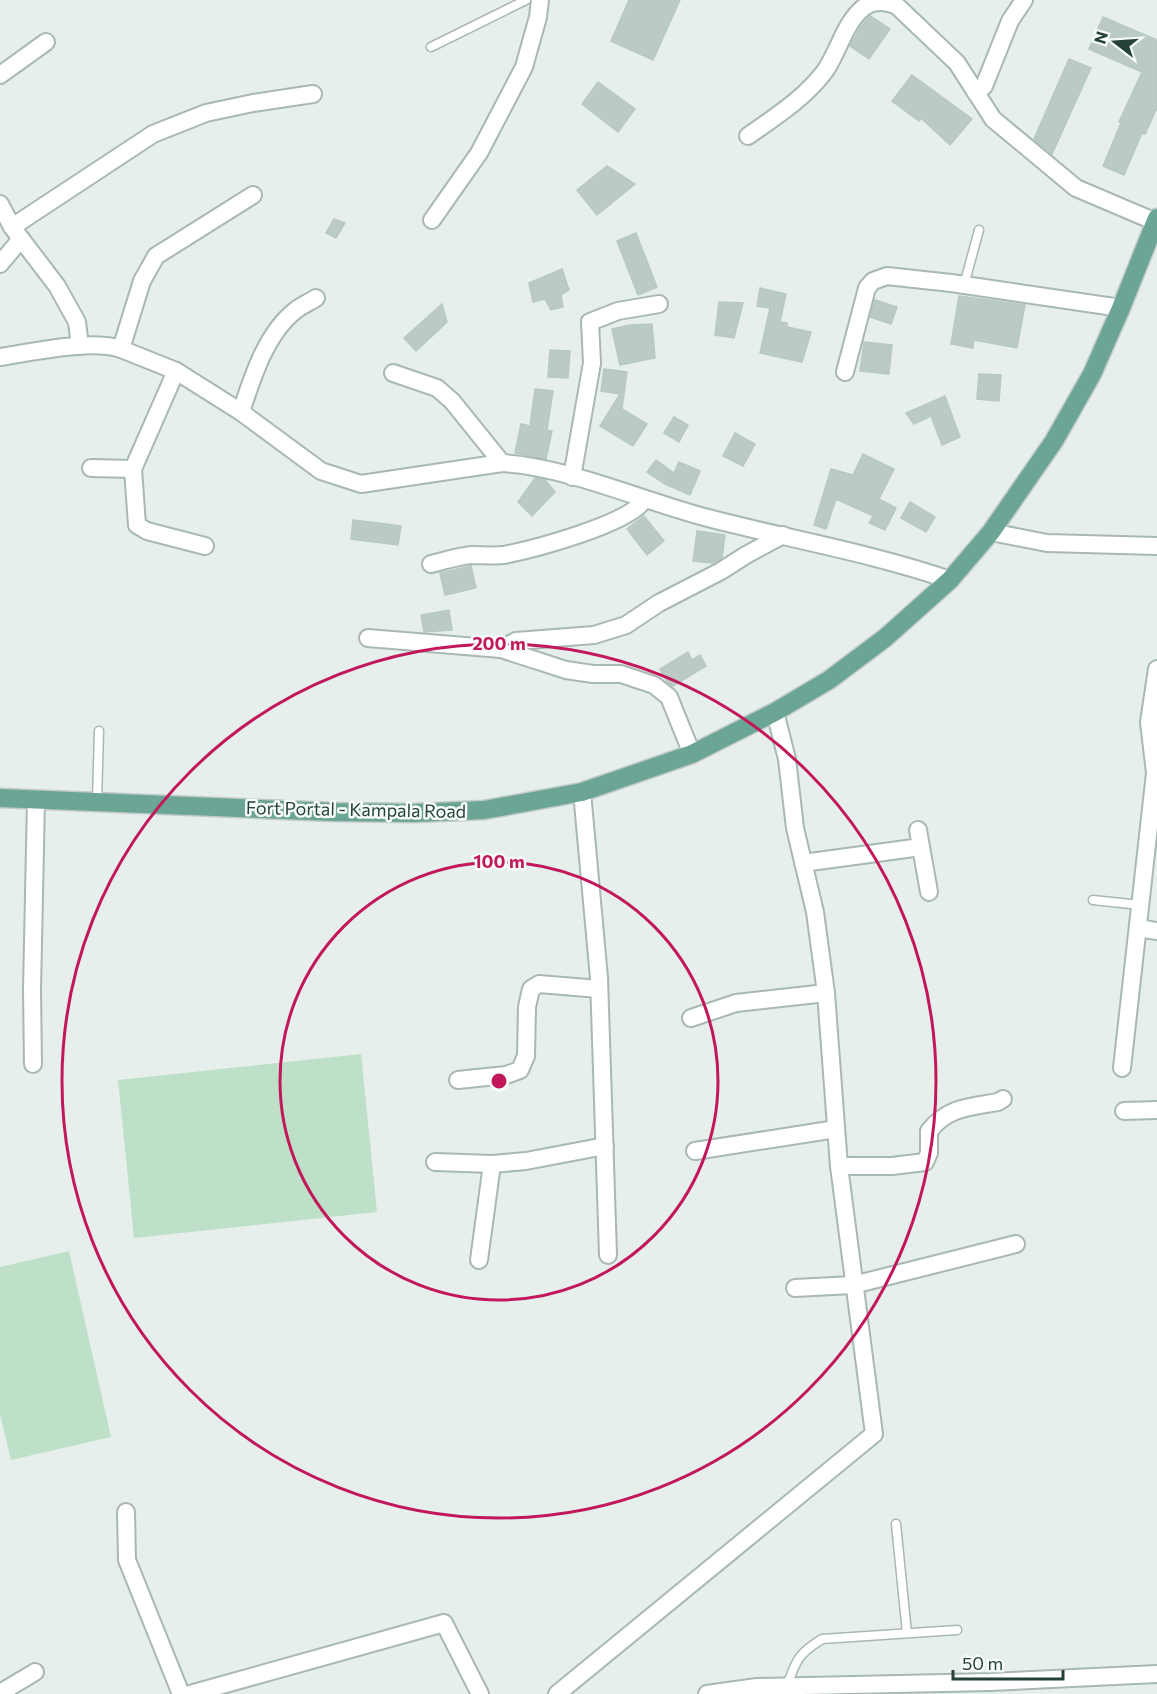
<svg xmlns="http://www.w3.org/2000/svg" width="1157" height="1694" viewBox="0 0 1157 1694" font-family="Commissioner,sans-serif">
<style>
.green{fill:#bfe0c8}
.building{fill:#bbcac4;stroke:#b8c9c2;stroke-width:1.5}
.lines{fill:none;stroke-linecap:round;stroke-linejoin:round}
.lane-casing{stroke:#a8b8b2;stroke-width:11}
.street-casing{stroke:#a8b8b2;stroke-width:20}
.primary-casing{stroke:#c2cac8;stroke-width:21}
.lane{stroke:#fff;stroke-width:8}
.street{stroke:#fff;stroke-width:16}
.primary{stroke:#6aa596;stroke-width:18}
.ring{fill:none;stroke:#c2185b;stroke-width:3}
.labels{text-anchor:middle;dominant-baseline:central;stroke-width:5;stroke-linejoin:round;paint-order:stroke}
.street-label{font-size:18px;fill:#24423a;stroke:#f7fbf9}
.centre{fill:#c2185b;stroke:#f7fbf9;stroke-width:3}
.ring-label{font-size:18px;text-anchor:middle;font-weight:bold;fill:#c2185b;stroke:#f7fbf9;stroke-width:5;stroke-linejoin:round;paint-order:stroke}
</style>
<rect width="100%" height="100%" fill="#e6efeb"/>
<g class="green">
<path d="M361,1054L377,1212L134,1238L118,1080Z"/>
<path d="M69,1251L111,1437L11,1460L0,1414V1267Z"/>
</g>
<g class="building">
<path d="M629,0H680L653,60L611,41Z"/>
<path d="M870,16L890,29L869,59L850,46L860,28Z"/>
<path d="M1103,17L1157,40V108L1145,134L1142,133L1124,175L1103,166L1121,123L1119,122L1142,72L1089,49Z"/>
<path d="M1069,59L1091,68L1052,154L1034,139Z"/>
<path d="M912,75L972,119L950,145L921,118L919,121L892,101Z"/>
<path d="M598,82L635,109L618,132L582,104Z"/>
<path d="M607,166L635,184L597,215L577,190Z"/>
<path d="M334,219L345,223L336,238L326,233Z"/>
<path d="M636,233L657,287L638,295L617,241Z"/>
<path d="M562,269L569,290L561,295L563,307L551,310L545,299L533,302L529,283Z"/>
<path d="M760,288L786,294L780,322L787,323V327L811,332L802,362L760,353L770,308L757,306Z"/>
<path d="M959,296L1025,305L1017,348L974,340L973,348L951,344Z"/>
<path d="M875,300L897,307L891,324L870,317Z"/>
<path d="M719,302L743,303L734,338L715,335Z"/>
<path d="M442,304L447,322L416,351L404,338Z"/>
<path d="M652,324L655,358L620,365L612,329L629,325Z"/>
<path d="M864,342L892,345L889,374L860,371Z"/>
<path d="M550,350L570,351L568,378L548,377Z"/>
<path d="M604,369L627,372L622,409L647,424L633,446L600,426L620,394L601,391Z"/>
<path d="M979,374L1001,375L999,401L977,399Z"/>
<path d="M535,389L553,391L547,430L552,431L546,459L515,453L521,424L530,426Z"/>
<path d="M945,396L960,437L942,445L931,416L914,424L906,413Z"/>
<path d="M674,417L688,425L679,442L664,433Z"/>
<path d="M735,433L755,444L743,466L723,456Z"/>
<path d="M863,454L894,469L879,499L896,508L885,530L869,523L873,516L836,499L826,529L814,525L831,469L853,475Z"/>
<path d="M656,460L674,473L679,462L700,471L690,495L665,484L647,472Z"/>
<path d="M535,478L545,480L555,492L532,516L518,502Z"/>
<path d="M910,502L935,517L926,532L901,518Z"/>
<path d="M644,516L664,541L647,555L627,529Z"/>
<path d="M353,520L401,526L398,545L351,539Z"/>
<path d="M697,531L725,535L722,558L713,563L693,561Z"/>
<path d="M471,566L476,588L445,595L440,573Z"/>
<path d="M449,610L452,630L424,632L421,615Z"/>
<path d="M688,652L692,660L700,655L706,666L673,686L668,683L660,669Z"/>
</g>
<g class="lines">
<g class="lane-casing">
<g id="lane">
<path d="M431,47L526,0"/>
<path d="M964,285L979,230"/>
<path d="M97,801L99,731"/>
<path d="M1093,900L1140,905"/>
<path d="M896,1524L907,1633"/>
<path d="M787,1686C796,1660 798,1654 822,1639L957,1630"/>
</g>
</g>
<g class="street-casing">
<g id="street">
<path d="M0,75L46,42"/>
<path d="M976,93L984,86L1010,21L1024,0"/>
<path d="M748,136C775,117 805,98 825,71C839,51 844,24 863,8C873,0 886,1 897,6L957,63L993,119L1076,188L1156,222"/>
<path d="M0,204L12,227L57,286L77,322L80,346"/>
<path d="M432,220L479,153L524,67L538,17L540,0"/>
<path d="M12,227L153,134L206,113L253,103L313,94"/>
<path d="M0,264L21,239"/>
<path d="M121,349L142,281L156,256L253,195"/>
<path d="M0,357C33,352 90,339 121,349L176,371L241,412L321,471L361,484L502,463C568,467 642,501 708,518C789,539 871,553 950,580"/>
<path d="M176,371L133,469L137,525L147,531L205,546"/>
<path d="M845,372L867,288L873,281L887,276L951,283L1121,308"/>
<path d="M393,373L437,388L452,401L502,463"/>
<path d="M241,412C252,378 266,333 296,310C302,305 310,302 316,298"/>
<path d="M91,468L133,469"/>
<path d="M572,477L592,363L590,322L618,311L659,304"/>
<path d="M991,532L1047,543L1157,546"/>
<path d="M431,564C444,561 458,556 472,555C482,555 494,556 504,555C534,549 629,524 644,500"/>
<path d="M368,638L501,649L566,670L593,674H621L654,685L669,697L692,754"/>
<path d="M501,649L516,641L594,635L626,625L659,603L721,571L746,555L783,535"/>
<path d="M582,792L599,978L608,1255"/>
<path d="M918,830L929,892"/>
<path d="M803,863L921,847"/>
<path d="M1138,928L1157,931"/>
<path d="M691,1018L736,1003L826,993"/>
<path d="M33,1064L32,990L36,799"/>
<path d="M1122,1068L1155,773L1149,722L1157,669"/>
<path d="M458,1080L506,1075L520,1070L526,1056L527,1007L531,989L539,984L599,989"/>
<path d="M1124,1111L1157,1110"/>
<path d="M695,1151L836,1129"/>
<path d="M435,1162L492,1164L526,1161L605,1146"/>
<path d="M839,1166H892L925,1162L929,1153V1131C948,1107 969,1107 998,1102L1003,1099"/>
<path d="M479,1260L492,1164"/>
<path d="M795,1288L853,1285L1016,1244"/>
<path d="M126,1512L127,1560L181,1694"/>
<path d="M0,1693L35,1672"/>
<path d="M190,1694L444,1623L480,1694"/>
<path d="M557,1694L874,1434L839,1166L826,993L815,912L795,828L787,759L775,712"/>
<path d="M707,1694L757,1687L990,1682L1157,1674"/>
</g>
</g>
<g class="primary-casing">
<path id="primary" d="M0,798L334,812L415,813L484,810L582,792L692,754L775,712L829,680L885,638L950,580L991,532L1054,441L1092,374L1121,308L1157,218"/>
</g>
<use href="#lane" class="lane"/>
<use href="#street" class="street"/>
<use href="#primary" class="primary"/>
</g>
<g class="ring">
<circle cx="499" cy="1081" r="219"/>
<circle cx="499" cy="1081" r="437"/>
</g>
<g class="labels">
<g class="street-label">
<text transform="translate(356 809) rotate(1)">Fort Portal - Kampala Road</text>
</g>
</g>
<circle cx="499" cy="1081" r="9" class="centre"/>
<g class="ring-label">
<text x="499" y="650">200 m</text>
<text x="499" y="868">100 m</text>
</g>
<g transform="translate(1115 42) rotate(287)" stroke="#f7fbf9" stroke-width="4.5" paint-order="stroke">
<path d="M0-4.5L10 22L0 15L-10 22Z" fill="#24423a"/>
<text y="-9" font-size="16" font-weight="bold" text-anchor="middle" fill="#24423a">N</text>
</g>
<path d="M953 1670v9h110v-9" fill="none" stroke="#24423a" stroke-width="3"/>
<text x="962" y="1670" font-size="18" fill="#24423a" stroke="#f7fbf9" stroke-width="4.5" paint-order="stroke">50 m</text>
</svg>
